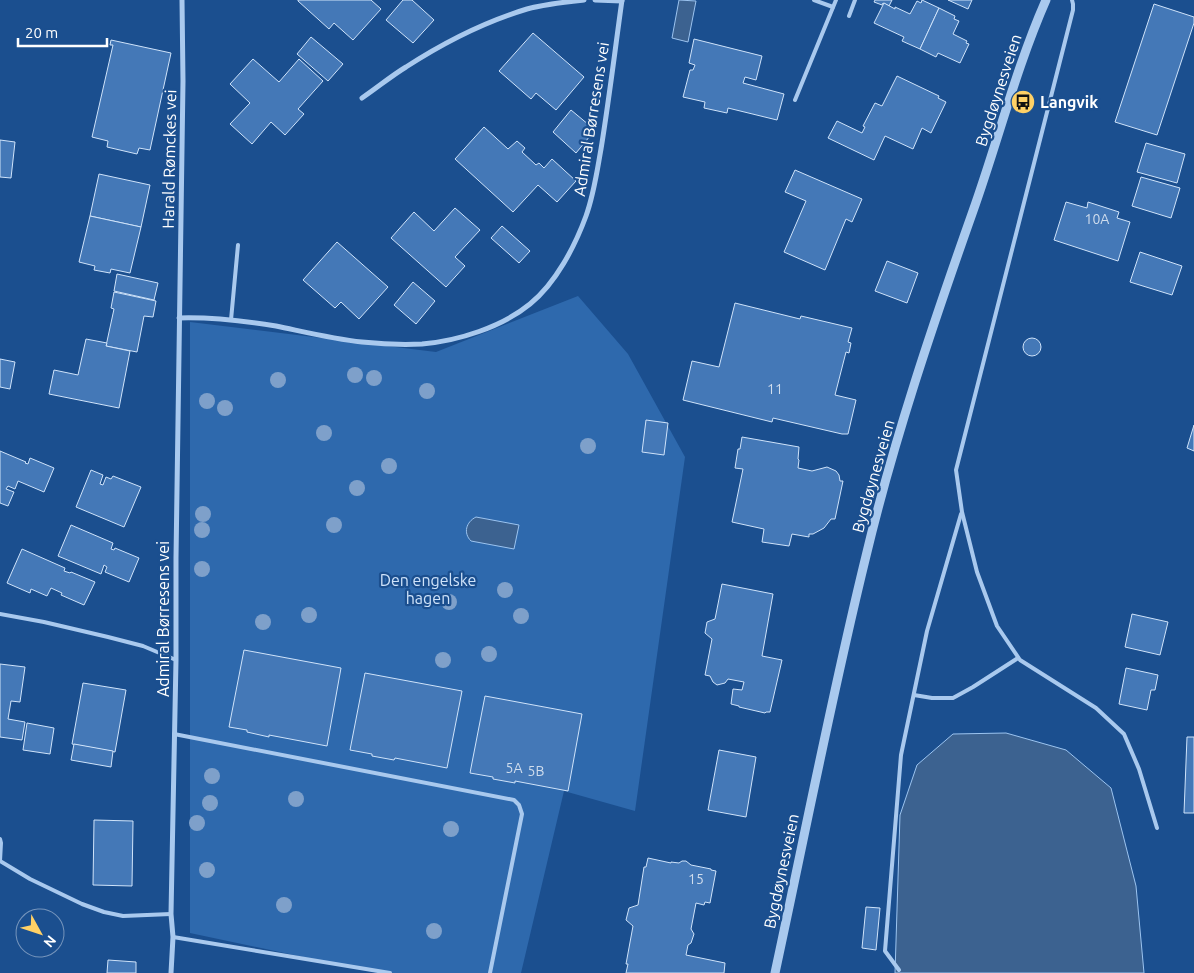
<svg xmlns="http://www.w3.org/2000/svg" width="1194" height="973" viewBox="0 0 1194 973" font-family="Ubuntu,sans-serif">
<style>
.green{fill:#2e69ad}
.water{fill:#3c6290;stroke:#9cc4f0}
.building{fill:#4478b7;stroke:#cfe3fa}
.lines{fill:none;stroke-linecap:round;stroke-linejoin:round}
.service{stroke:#a9c9ee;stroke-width:4}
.minor{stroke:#a9c9ee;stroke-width:5}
.tertiary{stroke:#a9c9ee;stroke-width:9}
.tree{fill:#7ea0ca}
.labels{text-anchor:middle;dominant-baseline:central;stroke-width:4.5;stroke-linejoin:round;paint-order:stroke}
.number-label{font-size:14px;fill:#d0dded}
.street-label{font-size:16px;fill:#fff;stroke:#1b4f8f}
.poi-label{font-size:16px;font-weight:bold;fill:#fff;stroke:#1b4f8f;text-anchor:start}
.park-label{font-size:16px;fill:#cfe3fa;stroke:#1b4f8f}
</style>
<rect width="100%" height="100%" fill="#1b4f8f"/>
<path class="green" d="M578,296L628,354L685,457L635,811L564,791L521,973H378L190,933V322L436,352Z"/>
<g class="water">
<path d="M679,0L696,1L688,42L672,38Z"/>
<path d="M476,517L519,525L514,549L471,541C463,533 466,522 476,517Z"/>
<path d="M1006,733L1066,750L1111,788L1136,886L1144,973H895L900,815L917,765L953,734Z"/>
</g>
<g class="building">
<path d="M298,0H371L381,9L353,40L334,23L329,29L298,1Z"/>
<path d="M403,0H412L434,20L413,43L386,20Z"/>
<path d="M875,0H892L889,6L883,3L882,5L874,2Z"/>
<path d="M922,0L939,8L920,49L902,41L904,37L874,23L884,3L895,9V7L910,14L917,1L921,3Z"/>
<path d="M948,0H972L968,9Z"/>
<path d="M1154,4L1194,17V23L1157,135L1115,122Z"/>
<path d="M939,8L955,16L954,19L959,21L953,34L967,41L966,43L969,44L960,63L938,53L936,57L920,49Z"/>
<path d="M533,33L584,77L556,110L536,93L531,99L499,71Z"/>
<path d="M311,37L343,64L328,81L297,54Z"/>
<path d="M694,39L762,56L756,80L745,77L743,83L784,94L777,120L728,108L727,113L704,108L705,102L683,97L690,70H693L695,65L689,63Z"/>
<path d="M111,40L171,53L150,150L139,148L137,154L107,147L108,141L92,137L113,45H110Z"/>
<path d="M253,59L279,82L299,59L323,81L298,109L304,114L285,135L271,122L252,144L230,124L250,103L230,84Z"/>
<path d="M897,76L939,96L938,98L946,102L931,133L922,128L913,149L885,136L874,160L828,138L837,121L862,133L865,127L863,126L875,103L882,106Z"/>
<path d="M571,110L595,130L576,153L553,132Z"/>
<path d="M484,127L508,149L517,141L525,148L522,152L536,165L539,163L544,168L552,159L576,181L557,202L538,185L513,212L455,159Z"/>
<path d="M0,140L15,142L11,178L0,177Z"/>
<path d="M1146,143L1185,154L1177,183L1137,172Z"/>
<path d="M795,170L862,199L852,222L846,219L825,270L784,252L806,201L785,192Z"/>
<path d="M99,174L150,185L141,227L90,216Z"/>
<path d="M1141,177L1180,188L1171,218L1132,206Z"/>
<path d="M1066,202L1087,208L1088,202L1119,212L1117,218L1130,222L1118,261L1054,240Z"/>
<path d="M455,208L480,230L455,257L465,266L446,287L391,238L414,212L434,231Z"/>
<path d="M90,216L141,227L130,273L111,269L110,273L94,270L95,266L79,262Z"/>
<path d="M502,226L530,251L519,263L491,238Z"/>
<path d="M337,242L388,287L359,319L341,302L335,308L303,280Z"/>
<path d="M1140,252L1182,266L1172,295L1130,282Z"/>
<path d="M887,261L918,273L907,303L875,291Z"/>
<path d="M117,274L158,283L154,300L114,291Z"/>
<path d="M413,282L435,301L416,324L394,305Z"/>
<path d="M114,292L156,301L153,317L144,316L137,352L106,346L114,309L111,308Z"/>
<path d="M735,303L800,319L801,316L852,328L848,342L851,343L849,353L846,352L835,395L856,400L848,434H842L773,418L772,422L683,400L692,361L719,367Z"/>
<circle cx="1032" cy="347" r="9"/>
<path d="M86,339L107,343L106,346L130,351L119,408L49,394L54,370L78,375Z"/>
<path d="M0,359L15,362L10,389L0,387Z"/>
<path d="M646,420L668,423L664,455L642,452Z"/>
<path d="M1194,425V451L1187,448Z"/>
<path d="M742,437L799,447L798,459L799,460L798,468L812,471L827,467L836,471L839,475L840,481H843L835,519H831L824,528L813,534H809V537L792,534L789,546L762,542L764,529L732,522L743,469L735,468L738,449H740Z"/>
<path d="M0,451L26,462L25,463L28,464L30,458L54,468L44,492L18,481L15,489L8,486L6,489L14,492L8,506L0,503Z"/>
<path d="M91,470L103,475L100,484L103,485L106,477L111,479L113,476L141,487L124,527L76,507Z"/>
<path d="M71,525L113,543L111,549L114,550L115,548L139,558L129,582L105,572L107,567L104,565L101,574L58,556Z"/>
<path d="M22,549L65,568L64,571L70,573L71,572L95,582L84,605L61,595L62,593L51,588L47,596L31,589L30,593L7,583Z"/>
<path d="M722,584L773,594L762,656L782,660L770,712H766L765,713L739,707V706L731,704L733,689L742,690L744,682L728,679L725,683L717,685L713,682L710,676L705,675L712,639L705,633L707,622L715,619Z"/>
<path d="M1132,614L1168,622L1160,655L1125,647Z"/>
<path d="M244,650L341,668L327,746L269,735V737L247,732V730L229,727Z"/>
<path d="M0,664L25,667L20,702L11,701L8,719L25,722L22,740L0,737Z"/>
<path d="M1126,668L1158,675L1155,690H1151L1147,710L1119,704Z"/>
<path d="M365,673L462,691L447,768L395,758L394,760L372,756V754L350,750Z"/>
<path d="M83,683L126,690L115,752L72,744Z"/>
<path d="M485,696L582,714L568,791L515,781V783L493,779V777L470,773Z"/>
<path d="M27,723L54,728L50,754L23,750Z"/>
<path d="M1187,737H1194V813H1184Z"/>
<path d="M74,744L113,751L111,767L71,760Z"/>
<path d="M719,750L756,757L746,817L708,810Z"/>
<path d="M94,820L133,821L132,886L93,885Z"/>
<path d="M648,858L671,863V862L679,863L682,861H686L691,865L711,869V870L716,871L710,903L705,902L704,905L696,903L691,929L694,934L691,943L688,945L686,955L725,963L724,973H626L628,964H626L633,926L626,920L629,908L638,905L644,867H646Z"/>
<path d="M866,907L880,908L876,950L862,948Z"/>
<path d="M108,960L136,962V973H107Z"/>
</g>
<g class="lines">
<g class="service">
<path d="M814,0L833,7"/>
<path d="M1072,0L1073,4V10L956,470L962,512L977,572L997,626L1020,660L1096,708L1124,734L1139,769L1157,828"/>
<path d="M849,16L855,0"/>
<path d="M795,100L836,0"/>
<path d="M231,320L238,245"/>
<path d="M0,614L44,622L108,637L143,646L176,660"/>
<path d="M914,695L932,698H953L973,687L1018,658"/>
<path d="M174,734L514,800L519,805L522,814L490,973"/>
<path d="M0,839L1,843L0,861"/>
<path d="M0,861L30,879L82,904L104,912L123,916L171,914"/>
<path d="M173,937L390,973"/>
<path d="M899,970L885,951L901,755L927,631L961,514"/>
</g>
<g class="minor">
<path d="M595,0L622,1"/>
<path d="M362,98C377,88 391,76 406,67C443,43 484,22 527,9C545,4 565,2 584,0"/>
<path d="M179,318C211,317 245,321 276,326C305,332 333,339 362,342C381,344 402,345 422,344C458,341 502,327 530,304C556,283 575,246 586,216C594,194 597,171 601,149C609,100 615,50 622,0"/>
<path d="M171,973L173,937L171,914L176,660V558L183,81L182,0"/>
</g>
<path class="tertiary" d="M775,973C805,834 832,694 866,556C894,439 933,324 973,211C998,141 1016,68 1046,0"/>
</g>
<g class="tree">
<circle cx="355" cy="375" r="8"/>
<circle cx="374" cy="378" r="8"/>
<circle cx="278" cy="380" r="8"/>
<circle cx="427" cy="391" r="8"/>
<circle cx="207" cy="401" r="8"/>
<circle cx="225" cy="408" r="8"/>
<circle cx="324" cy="433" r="8"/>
<circle cx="588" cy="446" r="8"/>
<circle cx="389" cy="466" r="8"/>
<circle cx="357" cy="488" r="8"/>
<circle cx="203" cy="514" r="8"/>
<circle cx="334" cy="525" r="8"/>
<circle cx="202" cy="530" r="8"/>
<circle cx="202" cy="569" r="8"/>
<circle cx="505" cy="590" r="8"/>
<circle cx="449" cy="602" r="8"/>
<circle cx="309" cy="615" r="8"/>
<circle cx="521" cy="616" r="8"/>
<circle cx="263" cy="622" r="8"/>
<circle cx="489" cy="654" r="8"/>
<circle cx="443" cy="660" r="8"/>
<circle cx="212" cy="776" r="8"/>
<circle cx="296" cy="799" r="8"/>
<circle cx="210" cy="803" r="8"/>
<circle cx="197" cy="823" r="8"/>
<circle cx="451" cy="829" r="8"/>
<circle cx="207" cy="870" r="8"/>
<circle cx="284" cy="905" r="8"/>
<circle cx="434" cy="931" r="8"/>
</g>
<defs>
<g id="bus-disc" transform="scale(1.25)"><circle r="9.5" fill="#ffd166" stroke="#1b4f8f"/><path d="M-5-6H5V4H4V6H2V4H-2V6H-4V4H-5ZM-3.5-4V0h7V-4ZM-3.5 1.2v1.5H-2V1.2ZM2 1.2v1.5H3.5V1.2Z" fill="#111"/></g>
</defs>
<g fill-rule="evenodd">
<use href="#bus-disc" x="1023" y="102"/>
</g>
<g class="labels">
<g class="number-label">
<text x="1097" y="219">10A</text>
<text x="775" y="389">11</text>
<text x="514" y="768">5A</text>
<text x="536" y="771">5B</text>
<text x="696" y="879">15</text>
</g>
<g class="street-label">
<text transform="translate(998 90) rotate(-72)">Bygdøynesveien</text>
<text transform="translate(591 119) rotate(-81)">Admiral Børresens vei</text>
<text transform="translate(169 159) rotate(-89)">Harald Rømckes vei</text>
<text transform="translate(873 476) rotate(-74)">Bygdøynesveien</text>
<text transform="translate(163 619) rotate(-90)">Admiral Børresens vei</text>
<text transform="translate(781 871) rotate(-78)">Bygdøynesveien</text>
</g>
<g class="poi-label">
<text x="1040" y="102">Langvik</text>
</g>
<g class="park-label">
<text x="428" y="580">Den engelske<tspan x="428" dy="18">hagen</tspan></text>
</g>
</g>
<g transform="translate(40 933) rotate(130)"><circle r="24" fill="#1b4f8f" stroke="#7695bc"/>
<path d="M0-4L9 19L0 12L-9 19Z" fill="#ffd166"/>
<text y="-8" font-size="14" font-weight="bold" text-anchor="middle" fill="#ffffff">N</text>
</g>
<path d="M18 38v8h89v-8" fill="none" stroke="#ffffff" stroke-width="2.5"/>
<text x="25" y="38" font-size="15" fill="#ffffff" stroke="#1b4f8f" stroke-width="4" paint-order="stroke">20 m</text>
</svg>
